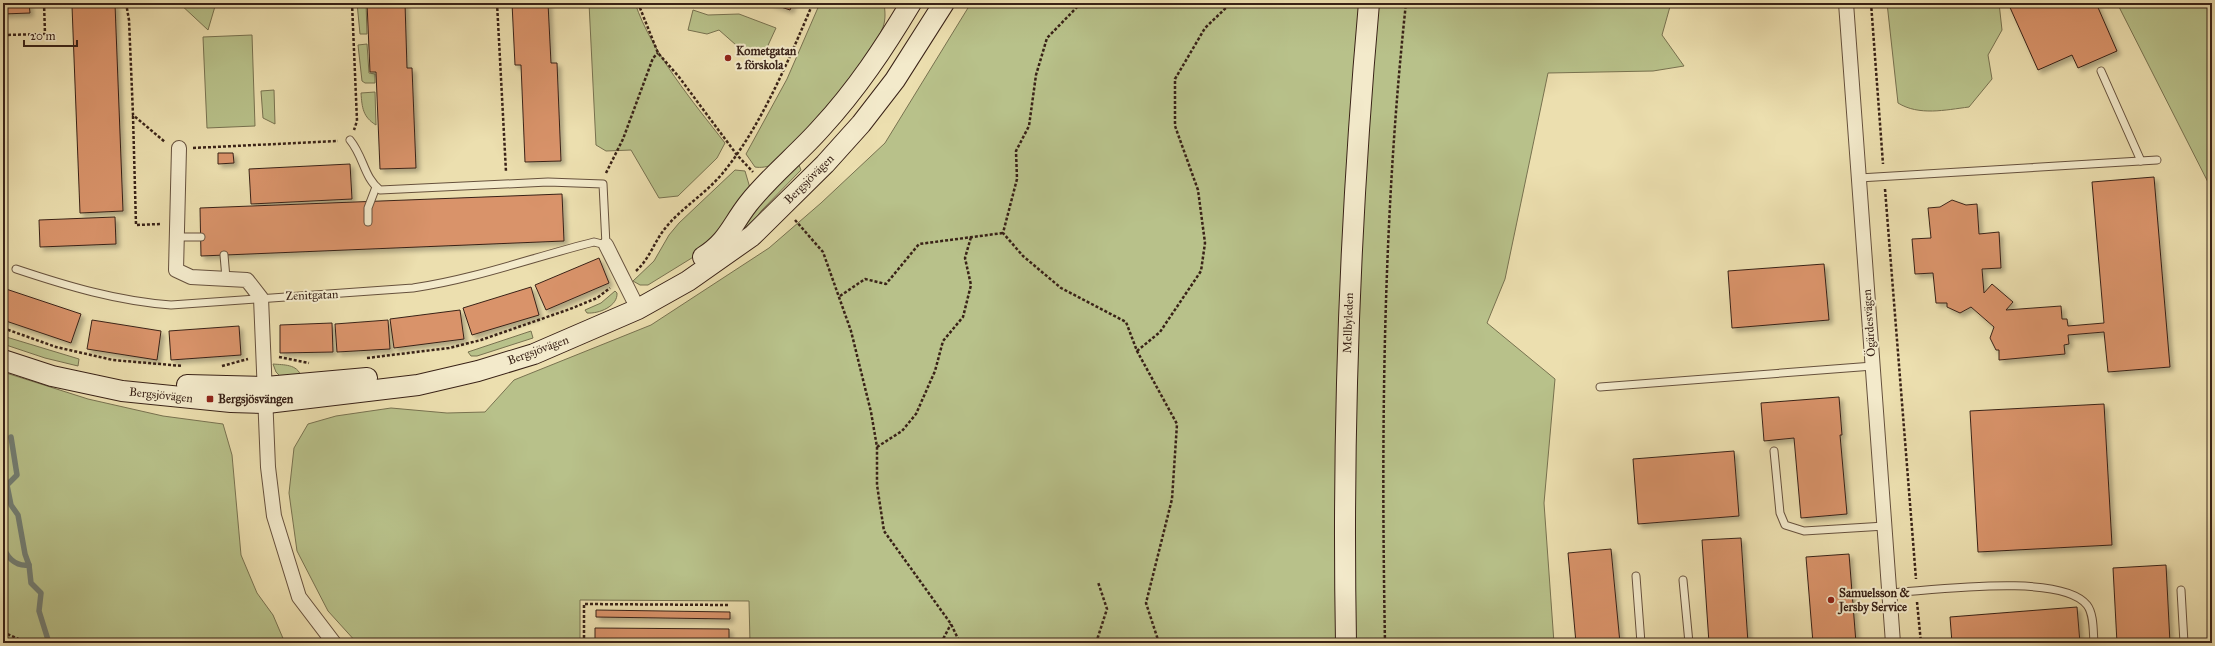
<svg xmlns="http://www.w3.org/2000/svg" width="2215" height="646" viewBox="0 0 2215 646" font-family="'IM FELL Great Primer',serif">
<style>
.green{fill:#b8c18a;stroke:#787250}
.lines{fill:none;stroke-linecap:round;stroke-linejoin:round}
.stream{stroke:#737e73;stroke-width:5.5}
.building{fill:#d9936b;stroke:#392217;filter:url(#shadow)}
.lane-casing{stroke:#66513d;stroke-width:9}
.street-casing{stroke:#66513d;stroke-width:16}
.secondary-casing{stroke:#392217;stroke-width:22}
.path{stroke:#392217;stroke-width:2.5;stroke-dasharray:3 2;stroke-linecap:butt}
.lane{stroke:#f3eacb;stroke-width:7}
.street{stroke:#f3eacb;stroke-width:14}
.secondary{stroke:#f3eacb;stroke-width:20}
.poi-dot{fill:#8f2418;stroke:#f3eacb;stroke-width:1.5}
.labels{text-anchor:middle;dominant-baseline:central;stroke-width:4;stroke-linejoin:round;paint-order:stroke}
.poi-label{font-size:12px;font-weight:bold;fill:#392217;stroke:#f3eacb;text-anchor:start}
.street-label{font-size:12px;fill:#392217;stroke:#f3eacb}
</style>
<defs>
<filter id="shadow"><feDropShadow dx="3.5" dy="3.5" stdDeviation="2" flood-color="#0004"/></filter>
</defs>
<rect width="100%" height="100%" fill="#ecdfaf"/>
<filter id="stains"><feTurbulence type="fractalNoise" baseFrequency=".005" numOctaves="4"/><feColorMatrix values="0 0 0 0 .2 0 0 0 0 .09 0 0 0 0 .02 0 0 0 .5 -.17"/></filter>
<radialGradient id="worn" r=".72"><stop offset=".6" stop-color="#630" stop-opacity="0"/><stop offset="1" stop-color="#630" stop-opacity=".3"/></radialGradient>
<g class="green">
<path d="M179,3H216L208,30Z"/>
<path d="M357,3H366L367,34H360Z"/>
<path d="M589,3H635C652,53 693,102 725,143L717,158L678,196L659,198L631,150L606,151L596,145Z"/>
<path d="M820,3H884C885,11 886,19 883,27C870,61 803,142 773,164C769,167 760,168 755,167L746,154L787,79Z"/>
<path d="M971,3H1671L1662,35L1684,66L1653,71L1548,73L1505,279L1487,323L1555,379L1544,503L1554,643H750L749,601L580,600V643H357L328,611L297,551L289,493L294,448L308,424L336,416L391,408L447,413L485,412L514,380L651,325L769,248L821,203L885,143Z"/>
<path d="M1887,3H1999L2002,30L1988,55L1992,79L1969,107C1945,110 1919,116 1898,103Z"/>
<path d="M2117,3H2212V190Z"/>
<path d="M693,10L708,15L739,14L776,28L764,54L736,45L719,30L707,34L688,30Z"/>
<path d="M252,35L255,126L207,128L203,37Z"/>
<path d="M367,44L369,73L375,74V83H365L362,81L358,45Z"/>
<path d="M274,90L275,124L263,118L261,91Z"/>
<path d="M375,92L376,125C363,117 362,108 361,93Z"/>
<path d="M799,165L801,170L761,211L743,237L740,225L750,210Z"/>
<path d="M735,170L745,171L750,188L708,248L648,285H640L633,281L654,261L669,235L679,223Z"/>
<path d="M615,291L617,293C618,306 599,314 587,313L585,310L601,303Z"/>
<path d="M531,331L533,338L477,356H471L468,352Z"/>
<path d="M3,336L79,359L78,366L45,358L3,344Z"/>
<path d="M273,364C284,365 297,364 301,376L282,378L276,372Z"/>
<path d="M3,372L88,399L163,416L223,424L232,455L241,555L257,593L273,615L285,643H3Z"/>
</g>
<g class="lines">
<g class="stream">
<path d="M11,437L17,475L7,485L11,505L18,515L25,554L29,565L31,583L41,593L39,611L49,643"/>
<path d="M3,544C5,556 15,567 29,565"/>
</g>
</g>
<g class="building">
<path d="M3,3H29L30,13L3,14Z"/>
<path d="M367,3H405L407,68H412L416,168L380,169L376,72H370Z"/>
<path d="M512,3H548L551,63H557L561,161L525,162L521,65H515Z"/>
<path d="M769,3H793L790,10Z"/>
<path d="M2008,3H2096L2117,51L2078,68L2072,55L2038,70Z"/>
<path d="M115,4L123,211L80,213L72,6Z"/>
<path d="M218,153H233L234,163L218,164Z"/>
<path d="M350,164L352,199L251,204L249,169Z"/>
<path d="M2154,177L2170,367L2108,372L2104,332L2068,335L2069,344L2064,345L2065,354L1999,360V350H1996L1990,338L1994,327L1971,307L1960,313L1947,307V303H1936L1933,273L1915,274L1912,239L1931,238L1928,208L1940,207L1952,200L1966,205L1977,204L1979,234L1999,232L2001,268L1982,269L1984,293L1992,284L2013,302L2006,310L2061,306L2062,319H2067L2068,326L2104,323L2092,182Z"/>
<path d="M562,194L564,241L201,256L200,208Z"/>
<path d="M115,217L116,244L40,247L39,220Z"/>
<path d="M599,258L609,283L546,310L535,285Z"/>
<path d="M1824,264L1829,320L1732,328L1728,271Z"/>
<path d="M531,287L539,315L472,335L463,308Z"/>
<path d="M3,288L81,314L71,343L3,320Z"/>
<path d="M460,310L464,339L394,348L390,319Z"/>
<path d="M92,320L161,331L157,360L87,349Z"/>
<path d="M388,320L390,349L337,352L335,324Z"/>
<path d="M332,323L333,352L280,353V325Z"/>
<path d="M239,326L241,355L171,360L169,331Z"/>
<path d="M1839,397L1842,435H1840L1847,514L1801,518L1794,438L1764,441L1761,403Z"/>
<path d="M2104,404L2112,545L1978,552L1970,411Z"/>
<path d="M1734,451L1739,516L1638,524L1633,459Z"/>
<path d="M1741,538L1748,643H1709L1702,540Z"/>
<path d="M1611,549L1620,643H1576L1568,553Z"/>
<path d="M1849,554L1856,643H1813L1806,557Z"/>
<path d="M2166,565L2170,643H2117L2113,568Z"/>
<path d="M2077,607L2080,643H1952L1950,617Z"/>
<path d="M596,610L730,612V619L596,617Z"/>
<path d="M595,628L729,629V643H595Z"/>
</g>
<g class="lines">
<g class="lane-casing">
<g id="lane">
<path d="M2101,71L2141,161"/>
<path d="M1859,178L2157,160"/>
<path d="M368,222V208L376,187"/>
<path d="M176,237H201"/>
<path d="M224,255L226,278"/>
<path d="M16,269C67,286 117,301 171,305L413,288C475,279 534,257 594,242L606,245L603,184L548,182L380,190C364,178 364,157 350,140"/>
<path d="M1600,387L1873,366"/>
<path d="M1774,451L1780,513L1785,525L1804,531L1885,526"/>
<path d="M1636,576L1641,643"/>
<path d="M1683,580L1689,643"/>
<path d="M2181,590L2184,643"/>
<path d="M1889,593C1930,591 2061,572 2087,605C2094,614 2093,631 2094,643"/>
</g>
</g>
<g class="street-casing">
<g id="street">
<path d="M1846,3L1893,643"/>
<path d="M179,148L176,270L191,277L247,280L261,298L268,467L274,516L299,597L334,643"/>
<path d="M606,245L638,309"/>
</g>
</g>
<g class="secondary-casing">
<g id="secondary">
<path d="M703,257C728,241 731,226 748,204C769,177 798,154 821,128C857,89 884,48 911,3"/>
<path d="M3,360L52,376L122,391L231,402L267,403L418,385L478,371L534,354L638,309L688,281L752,236L825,164L861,124L895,80L944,3"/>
<path d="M187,385L266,387L367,378"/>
<path d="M1346,643C1342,429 1350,216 1369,3"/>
</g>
</g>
<g class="path">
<path d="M126,3L129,20L133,115L165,142"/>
<path d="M352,3L357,121L354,130"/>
<path d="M497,3L506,172"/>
<path d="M638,3L658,53L679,77L737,155L753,172"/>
<path d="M1081,3L1047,38L1036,75L1029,126L1016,151L1017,179L1003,233L1023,256L1061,288L1126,322L1137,351L1177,424L1172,499L1146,603L1159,643"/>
<path d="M1871,3L1883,164"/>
<path d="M3,35L45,34L44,3"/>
<path d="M133,116L136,225L161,224"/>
<path d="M193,148L338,141"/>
<path d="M606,173L623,139L653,58L658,53"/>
<path d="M1885,189L1916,579"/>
<path d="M795,220L823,252L851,331L871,412L877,447V485L884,531L951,624L960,643"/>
<path d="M636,271C651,257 654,241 667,226C683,207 705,194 722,174C761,127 789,59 813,3"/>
<path d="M840,296L865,279L886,284L919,244L1003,233"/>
<path d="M3,328L56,347L113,360L183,366"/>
<path d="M1137,351L1160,332L1201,271L1205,243L1198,190L1175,126V79L1205,28L1231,3"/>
<path d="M279,357L309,363"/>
<path d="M367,358L449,348L481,340L570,309L597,298L610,288"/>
<path d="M222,366L248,359"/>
<path d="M877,447L902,431L916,414L935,371L943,341L963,317L971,285L965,258L971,237"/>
<path d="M1917,602L1921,643"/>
<path d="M3,632L27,643"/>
<path d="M584,643V604L728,605"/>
<path d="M941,643L951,624"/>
<path d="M1096,643L1107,609L1098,582"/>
<path d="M1385,643C1381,430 1383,215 1406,3"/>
</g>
<use href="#lane" class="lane"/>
<use href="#street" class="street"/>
<use href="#secondary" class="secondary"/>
</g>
<g class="poi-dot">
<circle cx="728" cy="58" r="4"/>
<rect x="206" y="395" width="8" height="8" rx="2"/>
<circle cx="1831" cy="600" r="4"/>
</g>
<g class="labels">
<g class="poi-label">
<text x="736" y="51">Kometgatan<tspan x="736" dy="14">2 förskola</tspan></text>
<text x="218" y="399">Bergsjösvängen</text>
<text x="1839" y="593">Samuelsson &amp;<tspan x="1839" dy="14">Jersby Service</tspan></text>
</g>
<g class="street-label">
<text transform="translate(809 179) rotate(-45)">Bergsjövägen</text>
<text transform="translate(312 295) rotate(-2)">Zenitgatan</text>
<text transform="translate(1348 323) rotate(-88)">Mellbyleden</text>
<text transform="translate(1869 323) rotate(-94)">Ögärdesvägen</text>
<text transform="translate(538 350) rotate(-20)">Bergsjövägen</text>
<text transform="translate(161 395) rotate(6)">Bergsjövägen</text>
</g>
</g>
<rect width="2215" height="646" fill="none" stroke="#ecdfaf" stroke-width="16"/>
<rect x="4" y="4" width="2207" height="638" fill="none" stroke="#392217" stroke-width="2"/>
<rect x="8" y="8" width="2199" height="630" fill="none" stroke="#392217"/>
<path d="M24 40v6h53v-6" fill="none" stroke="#392217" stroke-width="2"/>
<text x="30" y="40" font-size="12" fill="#392217" stroke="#f3eacb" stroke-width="3" paint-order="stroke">20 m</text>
<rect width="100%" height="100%" filter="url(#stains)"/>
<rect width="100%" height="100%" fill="url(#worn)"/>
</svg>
